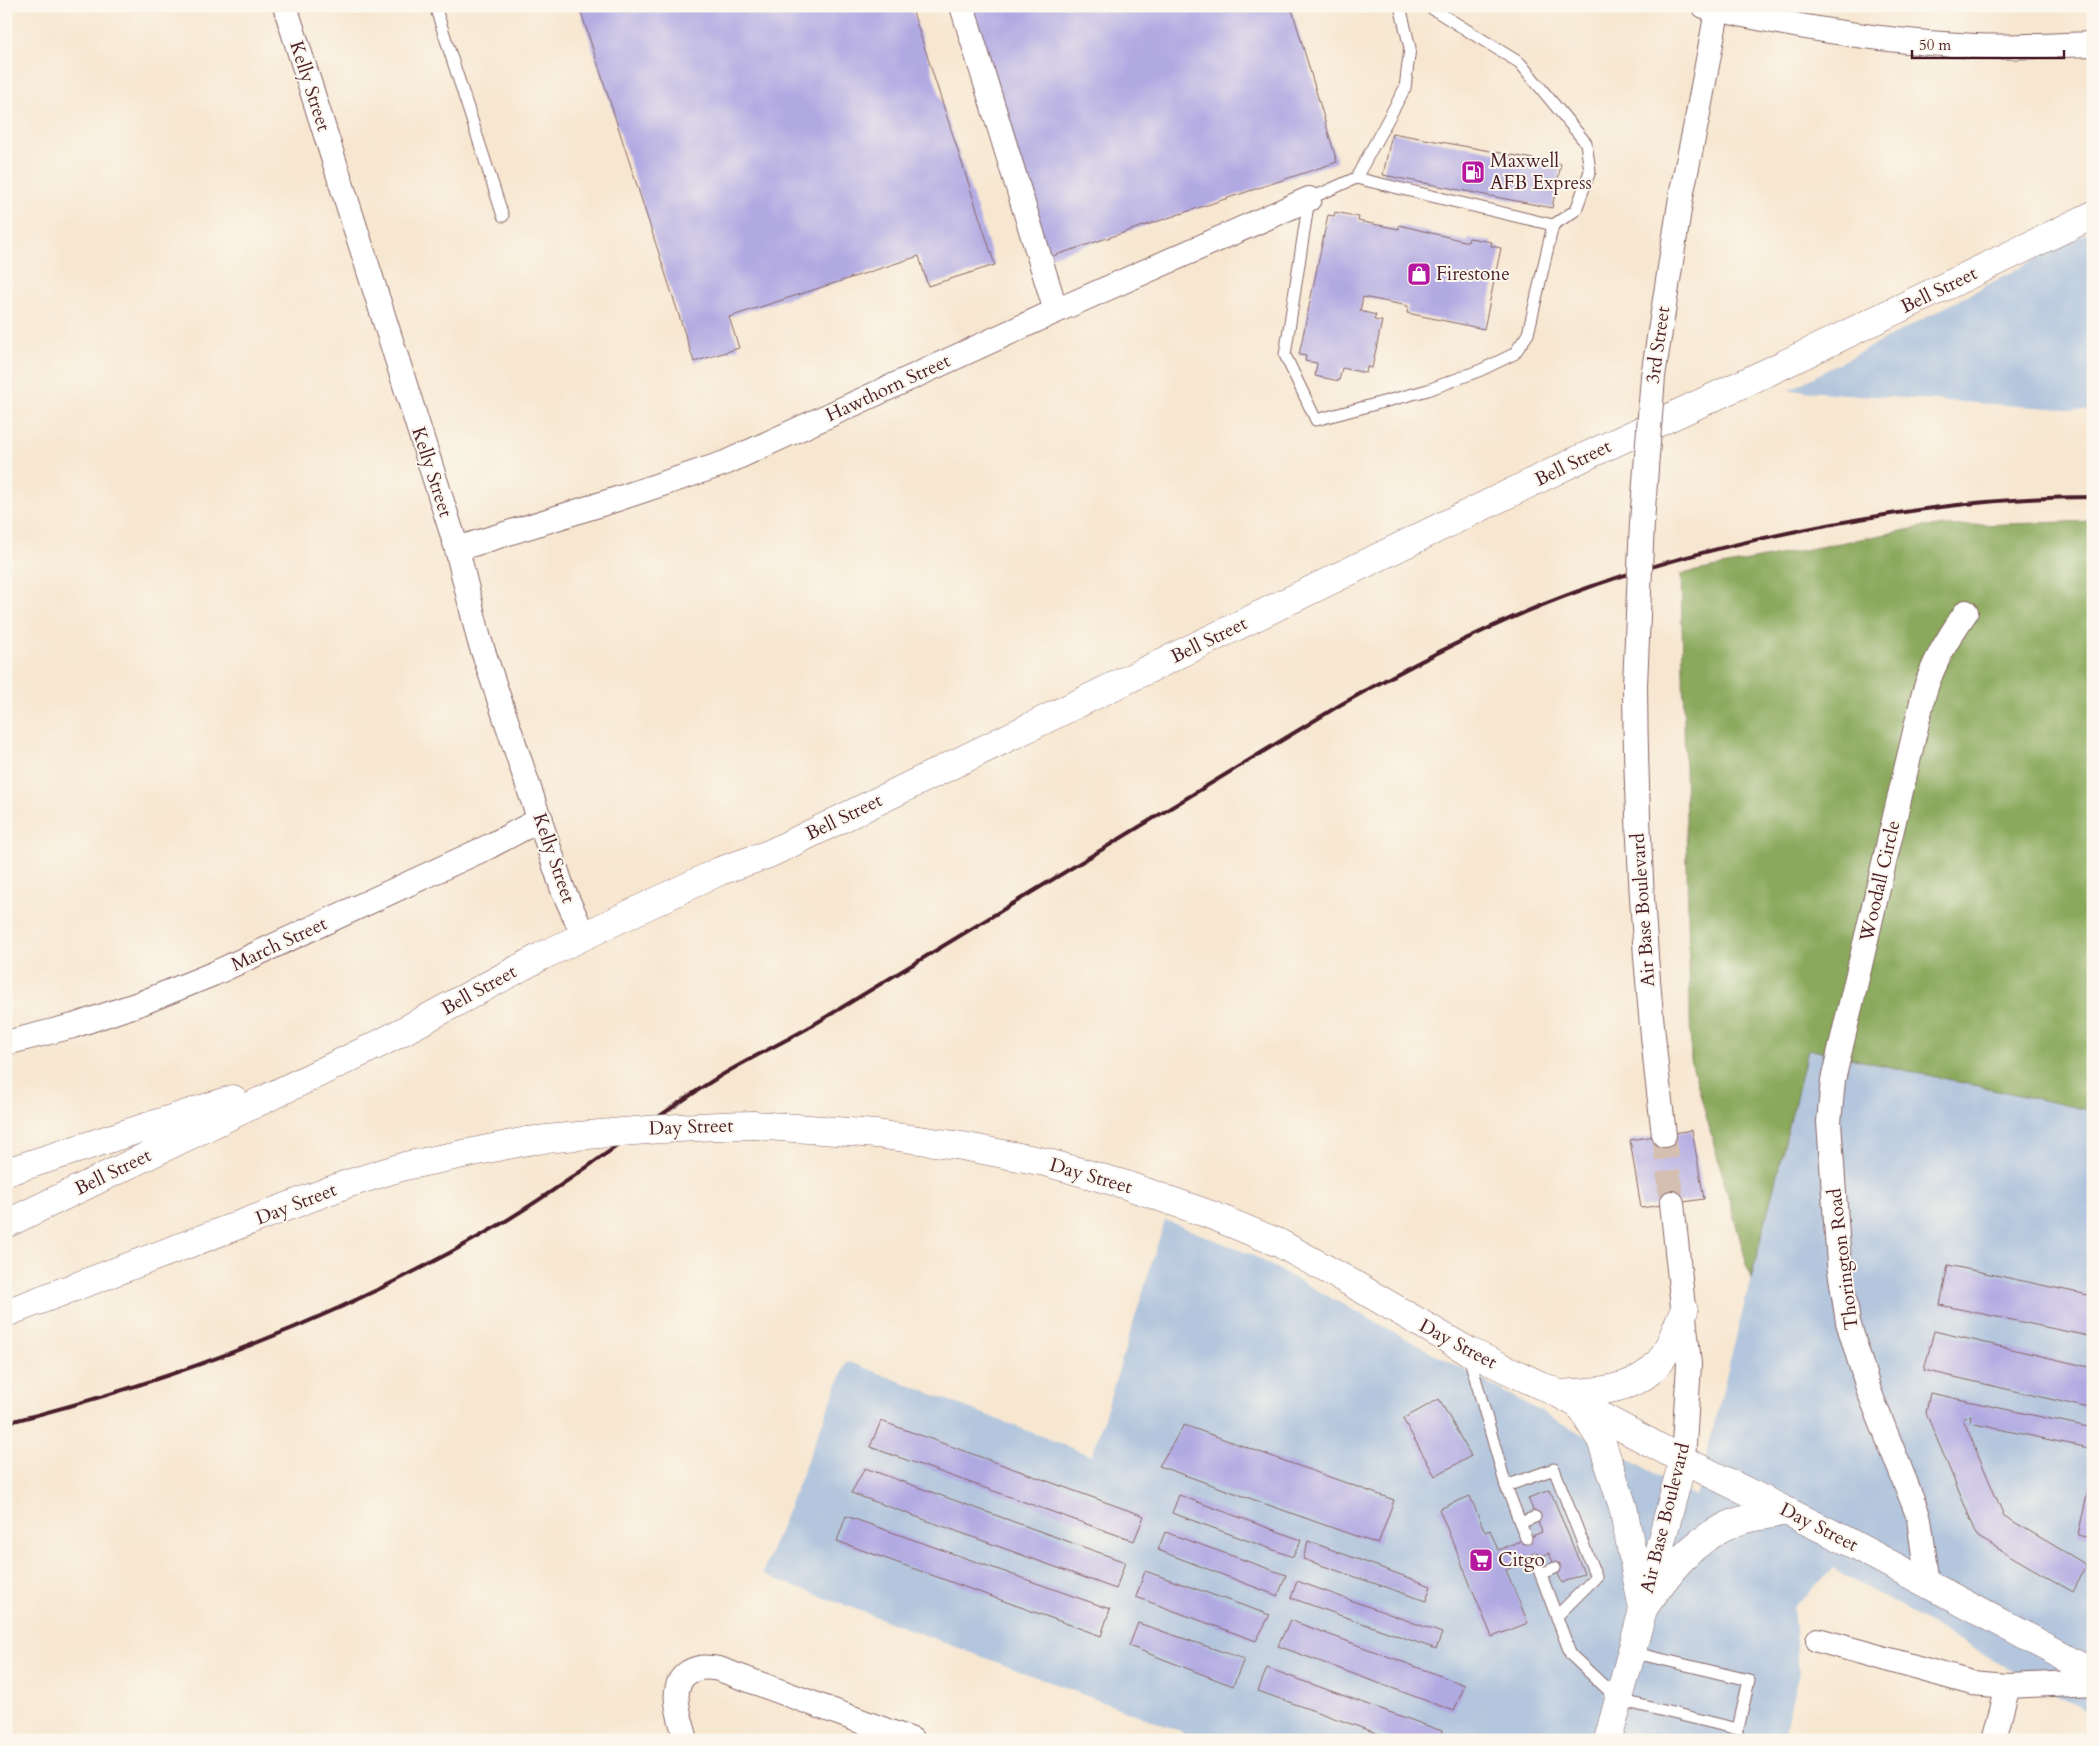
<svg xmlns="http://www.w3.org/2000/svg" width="2099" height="1746" viewBox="0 0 2099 1746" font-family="Cardo,serif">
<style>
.industrial{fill:#b4c6dd}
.forest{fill:#8aa95c;stroke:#6a6444}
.building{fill:#b1a9e2}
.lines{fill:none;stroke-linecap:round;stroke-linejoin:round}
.street-tunnel{stroke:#d4bfb0;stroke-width:24;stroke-dasharray:24 12;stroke-linecap:butt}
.lane-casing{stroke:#876565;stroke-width:13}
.street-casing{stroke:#876565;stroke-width:26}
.secondary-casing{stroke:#876565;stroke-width:29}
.primary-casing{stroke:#876565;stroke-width:29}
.lane{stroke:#fff;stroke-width:11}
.street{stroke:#fff;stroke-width:24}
.secondary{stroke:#fff;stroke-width:28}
.primary{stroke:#fff;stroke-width:28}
.rail{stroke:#4a1f2b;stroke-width:4}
.street-bridge-casing{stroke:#876565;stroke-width:26;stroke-linecap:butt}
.primary-bridge-casing{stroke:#876565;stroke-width:29;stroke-linecap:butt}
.street-bridge{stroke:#fff;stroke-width:24}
.primary-bridge{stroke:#fff;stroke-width:28}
.labels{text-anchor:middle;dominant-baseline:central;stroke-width:4;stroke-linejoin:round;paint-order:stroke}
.street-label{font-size:19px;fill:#4a1f2b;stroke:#fbf7ec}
.poi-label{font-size:19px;fill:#4a1f2b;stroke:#fbf7ec;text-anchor:start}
</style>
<rect width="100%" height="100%" fill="#fbf7ec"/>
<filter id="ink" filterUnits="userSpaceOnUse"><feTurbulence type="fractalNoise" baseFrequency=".02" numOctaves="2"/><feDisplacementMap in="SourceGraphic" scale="10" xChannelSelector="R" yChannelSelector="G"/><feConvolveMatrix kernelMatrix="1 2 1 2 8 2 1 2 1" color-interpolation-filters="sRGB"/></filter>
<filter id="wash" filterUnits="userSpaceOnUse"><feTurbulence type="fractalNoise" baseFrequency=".0096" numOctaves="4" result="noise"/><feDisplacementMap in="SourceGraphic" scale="20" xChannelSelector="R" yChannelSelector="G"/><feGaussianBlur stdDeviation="1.12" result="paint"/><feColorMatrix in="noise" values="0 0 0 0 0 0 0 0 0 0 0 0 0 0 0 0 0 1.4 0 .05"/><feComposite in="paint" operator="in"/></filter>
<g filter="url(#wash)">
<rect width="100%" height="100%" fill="#f7e7d1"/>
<g class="industrial">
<path d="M2093,230V411L1789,390L2076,238Z"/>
<path d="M1807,1049L2093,1111V1716L1833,1569L1793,1607L1799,1673L1782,1740H1204L762,1574L847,1361L1092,1456L1165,1220L1252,1255L1696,1496L1792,1116Z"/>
</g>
<path class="forest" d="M2093,521V1111L1808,1049L1751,1279L1691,1061L1681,574L1922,527Z"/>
<g id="blocks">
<g class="building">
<path d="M579,6H911L995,265L928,286L919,256L729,317L739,348L694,362Z"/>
<path d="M962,6H1291L1337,162L1041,260Z"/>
<path d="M1392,133L1561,164L1552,208L1383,175Z"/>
<path d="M1335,212L1359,217L1358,221L1399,229V225L1468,242L1469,238L1492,242L1491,246L1501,248L1484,329L1407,313L1408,306L1363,297L1360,311L1376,315L1374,320L1382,321L1372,368L1367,367L1366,373L1342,368L1339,381L1315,376L1317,363L1305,361L1306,356L1299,355L1328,215L1334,216Z"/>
<path d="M1692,1130L1704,1199L1641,1208L1630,1140Z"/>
<path d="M1948,1265L2093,1296V1337L1940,1305Z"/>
<path d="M1934,1331L2093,1368V1409L1924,1370Z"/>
<path d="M1930,1393L2093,1428V1449L1970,1423L1971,1415L1963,1419L2004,1516L2087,1565L2073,1592L1978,1537L1926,1413Z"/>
<path d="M1439,1399L1471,1456L1435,1476L1403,1419Z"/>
<path d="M881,1421L1144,1516L1134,1541L870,1447Z"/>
<path d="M1184,1425L1394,1500L1378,1544L1159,1466Z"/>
<path d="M865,1468L1125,1562L1116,1589L851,1493Z"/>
<path d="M2092,1473H2093V1539L2078,1535Z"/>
<path d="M1550,1490L1584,1573L1562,1583L1549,1553L1506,1570L1528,1623L1492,1637L1439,1509L1470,1496L1485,1532L1490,1530L1498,1550L1542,1532L1528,1498Z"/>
<path d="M1179,1495L1301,1540L1293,1557L1172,1513Z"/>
<path d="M846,1516L1110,1609L1101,1636L837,1541Z"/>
<path d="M1165,1532L1286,1575L1278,1596L1158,1550Z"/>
<path d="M1308,1541L1431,1586L1426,1601L1303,1559Z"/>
<path d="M1145,1571L1270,1615L1256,1641L1136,1597Z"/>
<path d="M1297,1581L1442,1633L1436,1649L1291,1598Z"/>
<path d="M1290,1620L1465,1685L1454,1711L1278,1646Z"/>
<path d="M1138,1623L1244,1659L1233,1686L1129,1646Z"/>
<path d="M1267,1668L1442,1731L1439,1740H1396L1258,1691Z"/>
</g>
</g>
</g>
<g filter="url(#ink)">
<use href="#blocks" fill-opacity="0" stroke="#876565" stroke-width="1"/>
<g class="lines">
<path class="street-tunnel" d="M1664,1135L1672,1203"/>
<g class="lane-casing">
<g id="lane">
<path d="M435,6L503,216"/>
<path d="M1400,6L1410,48L1405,88L1356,178L1309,199L1285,355L1316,420L1428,390L1481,370L1514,354L1528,334L1553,225L1576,210L1590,171L1586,143L1520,63L1428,6"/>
<path d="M1356,178L1553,225"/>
<path d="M1469,1356L1506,1486L1526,1538"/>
<path d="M1506,1486L1554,1469L1596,1577L1557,1616"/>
<path d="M1520,1523L1535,1517"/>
<path d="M1535,1559L1571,1655L1619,1700L1738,1729L1749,1680L1631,1652"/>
<path d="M1541,1574L1555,1568"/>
</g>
</g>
<g class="street-casing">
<g id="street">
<path d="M285,6L457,549L479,639L563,890L584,936"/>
<path d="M962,6L1056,311"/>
<path d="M1704,6C1792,27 1884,42 1975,46C2014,48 2054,45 2093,44"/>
<path d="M1682,191L1697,119L1718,6"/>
<path d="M457,549L611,501L725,463L1056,311L1309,199"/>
<path d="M1635,685C1636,835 1645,985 1664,1135"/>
<path d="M6,1043L73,1026L144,1002L213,974L490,846L541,819"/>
<path d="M1672,1203L1689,1364L1683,1460"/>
<path d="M1928,1584L1919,1519L1915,1507L1869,1391L1848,1322L1839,1264L1829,1122L1833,1080L1924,693C1933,663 1948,638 1966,612"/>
<path d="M1818,1640L1972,1683L2008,1686L2093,1682"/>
<path d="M686,1740C681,1719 666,1686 689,1672C700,1666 708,1667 719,1669L912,1740"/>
<path d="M1994,1740L2008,1686"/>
</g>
</g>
<g class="secondary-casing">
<g id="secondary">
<path d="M6,1172L233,1099"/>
<path d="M6,1224L383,1042L542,956L720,871L769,854L1584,457L1770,371L2093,215"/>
<path d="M1608,1740L1683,1460"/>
</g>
</g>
<g class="primary-casing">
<g id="primary">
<path d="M754,1125L876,1134L962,1146L1045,1162L1123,1184L1214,1216L1279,1243L1348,1281L1468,1351L1559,1394L1683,1460L1845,1540L2093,1672"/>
<path d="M6,1313L347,1184L405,1166L527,1141"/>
<path d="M1559,1394C1600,1391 1645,1392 1667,1350C1673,1337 1678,1324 1684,1311"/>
<path d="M1579,1405L1601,1440L1623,1507L1643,1609"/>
<path d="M1643,1609C1668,1573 1691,1540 1734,1523C1747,1517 1771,1515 1786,1511"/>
</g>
</g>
<use href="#lane" class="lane"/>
<use href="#street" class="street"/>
<use href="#secondary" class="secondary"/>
<use href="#primary" class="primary"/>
<path class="rail" d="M6,1423C181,1379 344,1316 499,1225C575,1180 643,1124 717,1078C746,1060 778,1045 808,1028L1340,705C1416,662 1494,622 1576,592C1654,563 1735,543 1817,527C1909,509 1999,497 2093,497"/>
<g class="street-bridge-casing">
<path id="street-bridge" d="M1635,685L1642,522L1653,376L1682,191"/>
</g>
<g class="primary-bridge-casing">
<path id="primary-bridge" d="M527,1141C603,1133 678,1126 754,1125"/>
</g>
<use href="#street-bridge" class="street-bridge"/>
<use href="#primary-bridge" class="primary-bridge"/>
</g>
</g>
<defs>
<g id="fuel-square" transform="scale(1.25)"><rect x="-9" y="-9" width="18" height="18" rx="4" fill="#b5179e" stroke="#fbf7ec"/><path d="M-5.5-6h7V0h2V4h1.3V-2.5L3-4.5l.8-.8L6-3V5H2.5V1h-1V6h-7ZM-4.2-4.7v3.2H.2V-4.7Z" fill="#fff"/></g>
<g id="shop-square" transform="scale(1.25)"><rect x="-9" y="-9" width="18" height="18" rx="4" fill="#b5179e" stroke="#fbf7ec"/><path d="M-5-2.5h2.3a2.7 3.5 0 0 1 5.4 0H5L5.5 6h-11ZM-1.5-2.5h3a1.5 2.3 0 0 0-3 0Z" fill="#fff"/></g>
<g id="supermarket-square" transform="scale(1.25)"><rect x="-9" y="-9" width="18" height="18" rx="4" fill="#b5179e" stroke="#fbf7ec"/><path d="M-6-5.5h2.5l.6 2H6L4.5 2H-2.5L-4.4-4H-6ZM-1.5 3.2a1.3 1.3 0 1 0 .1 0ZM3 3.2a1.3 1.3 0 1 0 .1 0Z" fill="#fff"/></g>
</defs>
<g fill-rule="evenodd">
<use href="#fuel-square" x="1473" y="172"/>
<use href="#shop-square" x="1419" y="274"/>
<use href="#supermarket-square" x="1481" y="1560"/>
</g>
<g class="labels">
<g class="street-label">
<text transform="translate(310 86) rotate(72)">Kelly Street</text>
<text transform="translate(1939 290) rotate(-26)">Bell Street</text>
<text transform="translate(1658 345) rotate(-82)">3rd Street</text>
<text transform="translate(888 388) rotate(-25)">Hawthorn Street</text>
<text transform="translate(1573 463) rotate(-26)">Bell Street</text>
<text transform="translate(432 472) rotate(72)">Kelly Street</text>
<text transform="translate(1209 640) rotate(-26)">Bell Street</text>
<text transform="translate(844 817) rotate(-26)">Bell Street</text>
<text transform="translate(554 858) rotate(71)">Kelly Street</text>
<text transform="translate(1880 881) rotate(-77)">Woodall Circle</text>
<text transform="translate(1643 910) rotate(-94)">Air Base Boulevard</text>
<text transform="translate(279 944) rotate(-25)">March Street</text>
<text transform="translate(479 990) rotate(-29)">Bell Street</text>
<text transform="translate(691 1127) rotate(-2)">Day Street</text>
<text transform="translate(113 1172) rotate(-26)">Bell Street</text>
<text transform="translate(1091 1176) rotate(16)">Day Street</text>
<text transform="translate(296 1204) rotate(-21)">Day Street</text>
<text transform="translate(1843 1259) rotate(-97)">Thorington Road</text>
<text transform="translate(1458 1344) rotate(28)">Day Street</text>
<text transform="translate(1665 1518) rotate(-76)">Air Base Boulevard</text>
<text transform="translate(1819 1527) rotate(27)">Day Street</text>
</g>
<g class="poi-label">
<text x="1490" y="161">Maxwell<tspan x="1490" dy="22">AFB Express</tspan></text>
<text x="1436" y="274">Firestone</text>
<text x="1498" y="1560">Citgo</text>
</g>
</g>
<rect width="2099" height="1746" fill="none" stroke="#fbf7ec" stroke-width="25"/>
<path d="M1912 50v8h152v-8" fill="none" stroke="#4a1f2b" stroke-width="2.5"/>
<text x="1919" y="50" font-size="15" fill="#4a1f2b" stroke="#fbf7ec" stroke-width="4" paint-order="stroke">50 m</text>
</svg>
